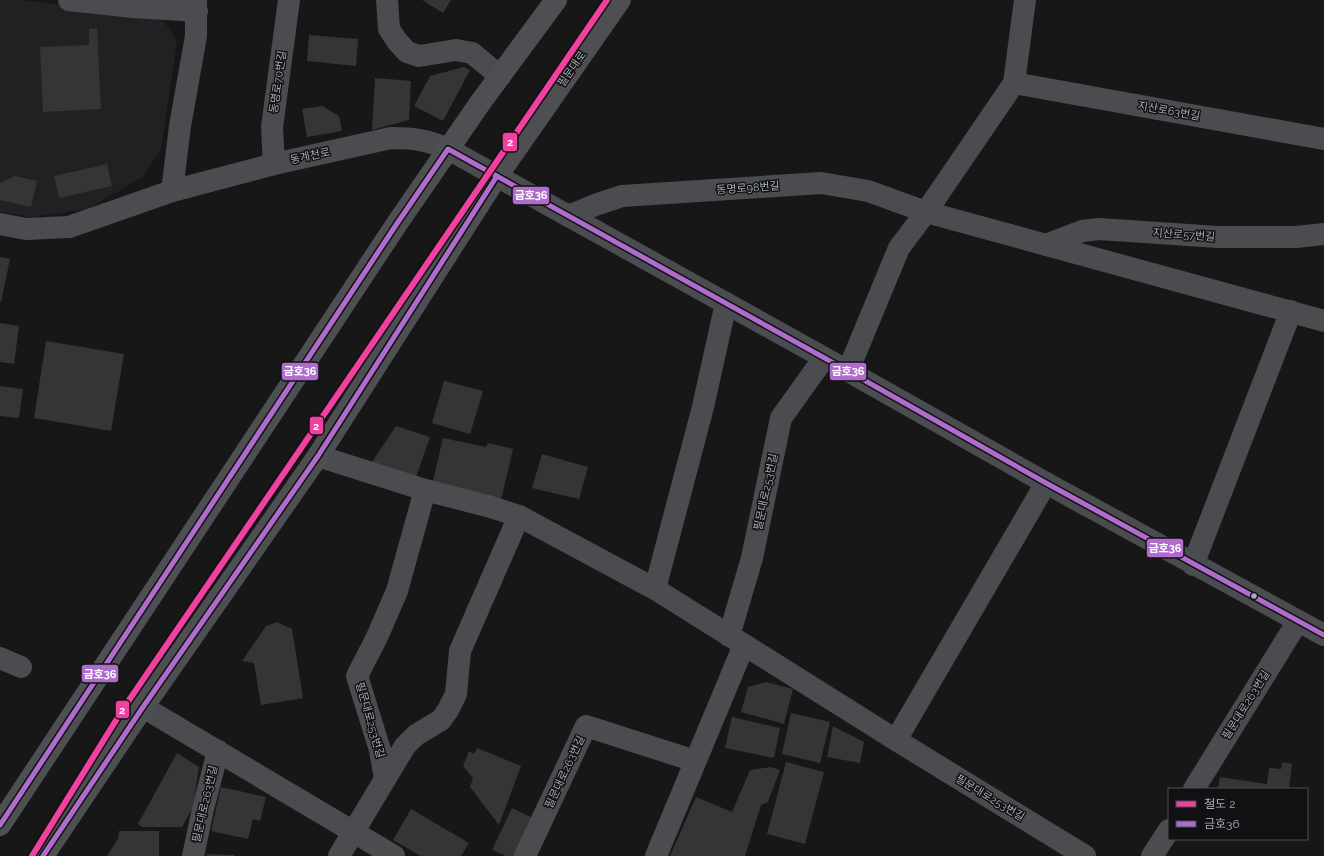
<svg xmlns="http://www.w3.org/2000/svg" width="1324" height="856" viewBox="0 0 1324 856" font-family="Raleway,'Noto Sans KR',sans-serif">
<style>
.built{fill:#212123}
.building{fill:#353536}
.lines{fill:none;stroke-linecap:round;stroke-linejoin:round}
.minor{stroke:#4b4c50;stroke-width:22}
.major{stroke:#4d4f52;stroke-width:22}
.bus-1-casing{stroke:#111113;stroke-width:8}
.bus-1{stroke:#b06ccc;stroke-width:5}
.rail-1-casing{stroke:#111113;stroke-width:9}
.rail-1{stroke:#f240a1;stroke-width:6}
.bus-dot{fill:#a8adb8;stroke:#111113;stroke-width:1.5}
.labels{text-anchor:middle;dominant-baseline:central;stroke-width:3;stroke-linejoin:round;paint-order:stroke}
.street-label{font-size:11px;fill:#a8adb8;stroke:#111113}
.line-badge{stroke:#111113;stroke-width:1.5}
.badge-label{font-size:11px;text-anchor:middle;font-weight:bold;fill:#fff}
</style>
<rect width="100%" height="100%" fill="#171717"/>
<path class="built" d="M0,0H19L47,3L164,21L177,42L161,149L143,177L87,209L31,217L0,212Z"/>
<g class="building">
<path d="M422,0H451L443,13Z"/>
<path d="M97,28L101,109L43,112L40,47L89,45V29Z"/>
<path d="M309,35L358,39L356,66L307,61Z"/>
<path d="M464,67L470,70L443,121L414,106L430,76Z"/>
<path d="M375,78L411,81L409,120L372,130Z"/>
<path d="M322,106L339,116L342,131L307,137L302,109Z"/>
<path d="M107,164L112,186L59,198L54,176Z"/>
<path d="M15,176L37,181L31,207L0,200V183Z"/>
<path d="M0,257L10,259L1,302H0Z"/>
<path d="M0,323L19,326L14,364L0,362Z"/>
<path d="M46,341L124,354L111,431L34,418Z"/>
<path d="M444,381L483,391L470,434L432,423Z"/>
<path d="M0,386L23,389L19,418L0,416Z"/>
<path d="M396,426L430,437L415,480L370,465Z"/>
<path d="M443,438L486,447L488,443L513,449L501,500L432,485Z"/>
<path d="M542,454L588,467L579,499L532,488Z"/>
<path d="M277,622L292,629L303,698L261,705L254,663L242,661L266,626Z"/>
<path d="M766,682L793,689L784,724L741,712L748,687Z"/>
<path d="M791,713L830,722L820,763L782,754Z"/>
<path d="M732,717L780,728L774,758L725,748Z"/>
<path d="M833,726L864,742L860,763L827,757Z"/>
<path d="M477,748L521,766L499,825L470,787L473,778L463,766L469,751L474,754Z"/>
<path d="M177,753L199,767L193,807L182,827H142L138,824Z"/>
<path d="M786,762L824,772L805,844L767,834Z"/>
<path d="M1282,762L1292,764L1289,789H1218L1220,777L1267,784L1269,768L1281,769Z"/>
<path d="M771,767L780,770L768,802L761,805L745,856H670L696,797L732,812L750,770Z"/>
<path d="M221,787L266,797L260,821L253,819L248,839L211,831Z"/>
<path d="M512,808L537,820L520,856H506L492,850Z"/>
<path d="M411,809L469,843L461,856H421L393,840Z"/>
<path d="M119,831H159V856H107L118,839Z"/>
<path d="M207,854L234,855V856H207Z"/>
</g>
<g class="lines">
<g class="minor">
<path d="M69,0L133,7L197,11"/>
<path d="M387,0L389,29L397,41L407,52L419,56L456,50L472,53L500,76"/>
<path d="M1014,83L1324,139"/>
<path d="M274,164L272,127L289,0"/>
<path d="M172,191L180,126L196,36V0"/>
<path d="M568,216L598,204L622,196L821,183L868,191L926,212L1324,321"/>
<path d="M0,224L26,229L69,227L172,191L274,164L391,138C414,138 427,140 448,149L848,371L1046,483L1324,635"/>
<path d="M1046,245L1082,231L1099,229L1218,237H1296L1324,234"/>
<path d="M848,371L899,248L926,212L1014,83L1025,0"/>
<path d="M318,456L425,490L491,507L519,516L655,589L896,740L1085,856"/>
<path d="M1193,565L1291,311"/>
<path d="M655,589L703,407L726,303"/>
<path d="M729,636L752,558L781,418L824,358"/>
<path d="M0,658L21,667"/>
<path d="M143,707L394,856"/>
<path d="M896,740L1046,483"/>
<path d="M385,779L380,750L357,676L377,637L397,591L425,490"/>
<path d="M1194,789L1298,621"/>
<path d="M193,856L203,809L218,751"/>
<path d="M339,856L405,746L416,735L441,720L448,710L456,694L460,651L519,516"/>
<path d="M525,856L586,726L695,761"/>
<path d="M656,856L744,645"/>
<path d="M1152,856L1169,830"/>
</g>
<g class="major">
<path d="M0,825L396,225L480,103L556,0"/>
<path d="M43,856L143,707L318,456L497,176L620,0"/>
</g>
<g class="bus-1-casing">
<g id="bus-1">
<path d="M0,825L396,225L448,149L848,371L1046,483L1324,635"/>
<path d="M43,856L143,707L318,456L497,176"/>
</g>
</g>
<use href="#bus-1" class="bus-1"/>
<g class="rail-1-casing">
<path id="rail-1" d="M32,856L123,709L607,0"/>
</g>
<use href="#rail-1" class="rail-1"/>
</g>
<circle class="bus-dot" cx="1254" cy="596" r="3.5"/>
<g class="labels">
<g class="street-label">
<text transform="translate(572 69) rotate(-55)">필문대로</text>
<text transform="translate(278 82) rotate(-82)">동명로70번길</text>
<text transform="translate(1169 111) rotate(10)">지산로63번길</text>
<text transform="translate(310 156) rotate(-12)">동계천로</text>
<text transform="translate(748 188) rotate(-4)">동명로98번길</text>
<text transform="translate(1184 235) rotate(4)">지산로57번길</text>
<text transform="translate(766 492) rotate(-78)">필문대로253번길</text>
<text transform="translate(1246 705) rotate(-58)">필문대로263번길</text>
<text transform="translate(370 720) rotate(74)">필문대로253번길</text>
<text transform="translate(565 772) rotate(-65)">필문대로263번길</text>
<text transform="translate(990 798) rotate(31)">필문대로253번길</text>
<text transform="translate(205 804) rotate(-77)">필문대로263번길</text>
</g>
</g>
<g class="line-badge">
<rect x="502" y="132" width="16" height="20" rx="4" fill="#f240a1"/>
<rect x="512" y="186" width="38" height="19" rx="4" fill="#b06ccc"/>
<rect x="281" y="362" width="38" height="19" rx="4" fill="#b06ccc"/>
<rect x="829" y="362" width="38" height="19" rx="4" fill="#b06ccc"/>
<rect x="309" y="416" width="15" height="19" rx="4" fill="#f240a1"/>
<rect x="1146" y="538" width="38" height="20" rx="4" fill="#b06ccc"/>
<rect x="81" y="664" width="38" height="19" rx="4" fill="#b06ccc"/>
<rect x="115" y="700" width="15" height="19" rx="4" fill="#f240a1"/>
</g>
<g class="badge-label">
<text x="510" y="146">2</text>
<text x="531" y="199">금호36</text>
<text x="300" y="375">금호36</text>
<text x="848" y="375">금호36</text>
<text x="316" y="430">2</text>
<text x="1165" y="552">금호36</text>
<text x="100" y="678">금호36</text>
<text x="122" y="714">2</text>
</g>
<rect x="1168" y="788" width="140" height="52" fill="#111113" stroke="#4d4f55"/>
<rect x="1176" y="801" width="20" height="6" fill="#f240a1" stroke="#4d4f55"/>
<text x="1204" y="808" font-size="12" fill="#a8adb8">철도 2</text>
<rect x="1176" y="821" width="20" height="6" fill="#b06ccc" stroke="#4d4f55"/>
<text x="1204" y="828" font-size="12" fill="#a8adb8">금호36</text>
</svg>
